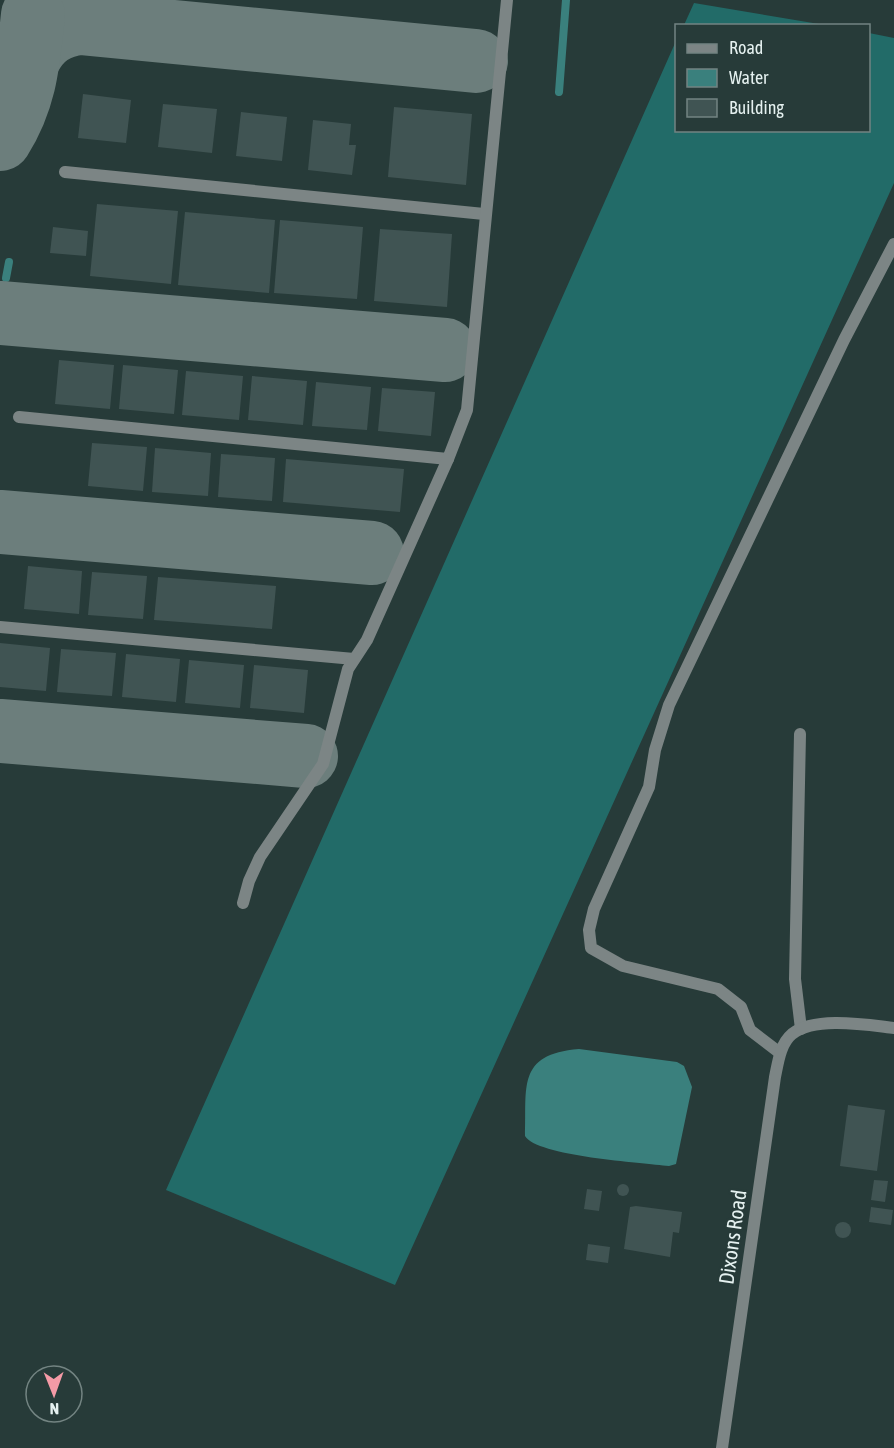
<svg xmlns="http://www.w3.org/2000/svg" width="894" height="1448" viewBox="0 0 894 1448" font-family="'Asap Condensed',sans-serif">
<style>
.forest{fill:#226b68}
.water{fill:#3a807d}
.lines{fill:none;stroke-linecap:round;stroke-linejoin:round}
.stream{stroke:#3a807d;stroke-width:8}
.taxiway{stroke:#6c7e7c;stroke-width:64}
.building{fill:#405453}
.service{stroke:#7c8585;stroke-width:12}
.minor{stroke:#7c8585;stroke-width:12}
.labels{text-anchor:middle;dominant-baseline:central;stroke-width:4.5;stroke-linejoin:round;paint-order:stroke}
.street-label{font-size:21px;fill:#e5f1f0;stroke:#273b39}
</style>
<rect width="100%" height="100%" fill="#273b39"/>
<g class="forest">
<path d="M694,3L825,25H684Z"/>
<path d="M869,33L894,38V183L395,1285L166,1190L676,41V130H868Z"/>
</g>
<path class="water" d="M579,1049L677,1062L684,1066L692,1087L676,1164L669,1166C643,1163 536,1156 525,1136C527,1088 516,1054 579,1049Z"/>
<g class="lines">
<g class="stream">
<path d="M559,92L566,0"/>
<path d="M6,278L9,262"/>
</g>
<g class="taxiway">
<path d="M29,58C40,36 56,26 80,23L476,61"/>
<path d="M0,139C26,98 28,61 33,15"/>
<path d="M0,313L445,350"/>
<path d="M0,522L372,553"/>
<path d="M0,731L306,756"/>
</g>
</g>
<g class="building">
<path d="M83,94L131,100L126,143L78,138Z"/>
<path d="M163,104L217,109L212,153L158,147Z"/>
<path d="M394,107L472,114L466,185L388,177Z"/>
<path d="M241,112L287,117L282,161L236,156Z"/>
<path d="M313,120L351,124L349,145H356L352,175L308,170Z"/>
<path d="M97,204L178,211L171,284L90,276Z"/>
<path d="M185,212L275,220L269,293L178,285Z"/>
<path d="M280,220L363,227L357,299L274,293Z"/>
<path d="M53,227L88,231L86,256L50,253Z"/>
<path d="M380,229L452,234L447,307L374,301Z"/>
<path d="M59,360L114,365L110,409L55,404Z"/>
<path d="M123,365L178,370L174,414L119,409Z"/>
<path d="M186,371L243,376L239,420L182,415Z"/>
<path d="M252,376L307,381L303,425L248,420Z"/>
<path d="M316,382L371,387L367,430L312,426Z"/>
<path d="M382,388L435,392L431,436L378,431Z"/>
<path d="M92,443L147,447L143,491L88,486Z"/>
<path d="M155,448L211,453L208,496L152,492Z"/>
<path d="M221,454L275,458L272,501L218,497Z"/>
<path d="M286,459L404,469L400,512L283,502Z"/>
<path d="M28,566L82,571L79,614L24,609Z"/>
<path d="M92,572L147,576L143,619L88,615Z"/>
<path d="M158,577L276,586L272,629L154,620Z"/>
<path d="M0,643L50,648L46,691L0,687Z"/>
<path d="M61,649L116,653L112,696L57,692Z"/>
<path d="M126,654L180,659L176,702L122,697Z"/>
<path d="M189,660L244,665L240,708L185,703Z"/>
<path d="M254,665L308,670L304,713L250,708Z"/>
<path d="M848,1105L885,1110L877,1171L840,1166Z"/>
<path d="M874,1180L888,1181L885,1202L871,1200Z"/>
<circle cx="623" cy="1190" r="6"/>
<path d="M587,1189L602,1191L599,1211L584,1209Z"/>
<path d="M636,1206L682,1212L679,1233L673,1232L670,1257L624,1249L630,1207Z"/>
<path d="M871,1207L893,1210L891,1225L869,1222Z"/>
<circle cx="843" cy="1230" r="8"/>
<path d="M588,1244L610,1247L608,1263L586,1260Z"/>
</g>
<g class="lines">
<g class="service">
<path d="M65,172L484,214"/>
<path d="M19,417L448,459"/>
<path d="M0,627L354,659"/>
<path d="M243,903L249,881L260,857L323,764L348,669L367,640L448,459L467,410L507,0"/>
</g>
<g class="minor">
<path d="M800,734L795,979L801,1029"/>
<path d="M780,1053L750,1030L741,1007L718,989L623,966L591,948L589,930L594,909L649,787L655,750L669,705L844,340L894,244"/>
<path d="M722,1448L775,1077C778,1063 780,1044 792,1034C815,1016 867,1025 894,1028"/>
</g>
</g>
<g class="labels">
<g class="street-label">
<text transform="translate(732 1237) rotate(-82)">Dixons Road</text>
</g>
</g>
<rect x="675" y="24" width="195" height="108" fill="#273b39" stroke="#738482" stroke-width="1.5"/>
<rect x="687" y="44" width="30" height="9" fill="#7c8585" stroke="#738482" stroke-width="1.5"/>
<text x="729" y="54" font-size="18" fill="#e5f1f0">Road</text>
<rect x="687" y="69" width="30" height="18" fill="#3a807d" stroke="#738482" stroke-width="1.5"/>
<text x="729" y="84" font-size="18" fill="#e5f1f0">Water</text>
<rect x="687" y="99" width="30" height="18" fill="#405453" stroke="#738482" stroke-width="1.5"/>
<text x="729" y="114" font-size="18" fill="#e5f1f0">Building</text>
<g transform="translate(54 1394) rotate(179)"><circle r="28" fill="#273b39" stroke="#738482" stroke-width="1.5"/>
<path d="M0-4.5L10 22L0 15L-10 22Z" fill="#f49aa6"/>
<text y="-9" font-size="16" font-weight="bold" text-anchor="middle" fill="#e5f1f0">N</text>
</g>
</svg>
